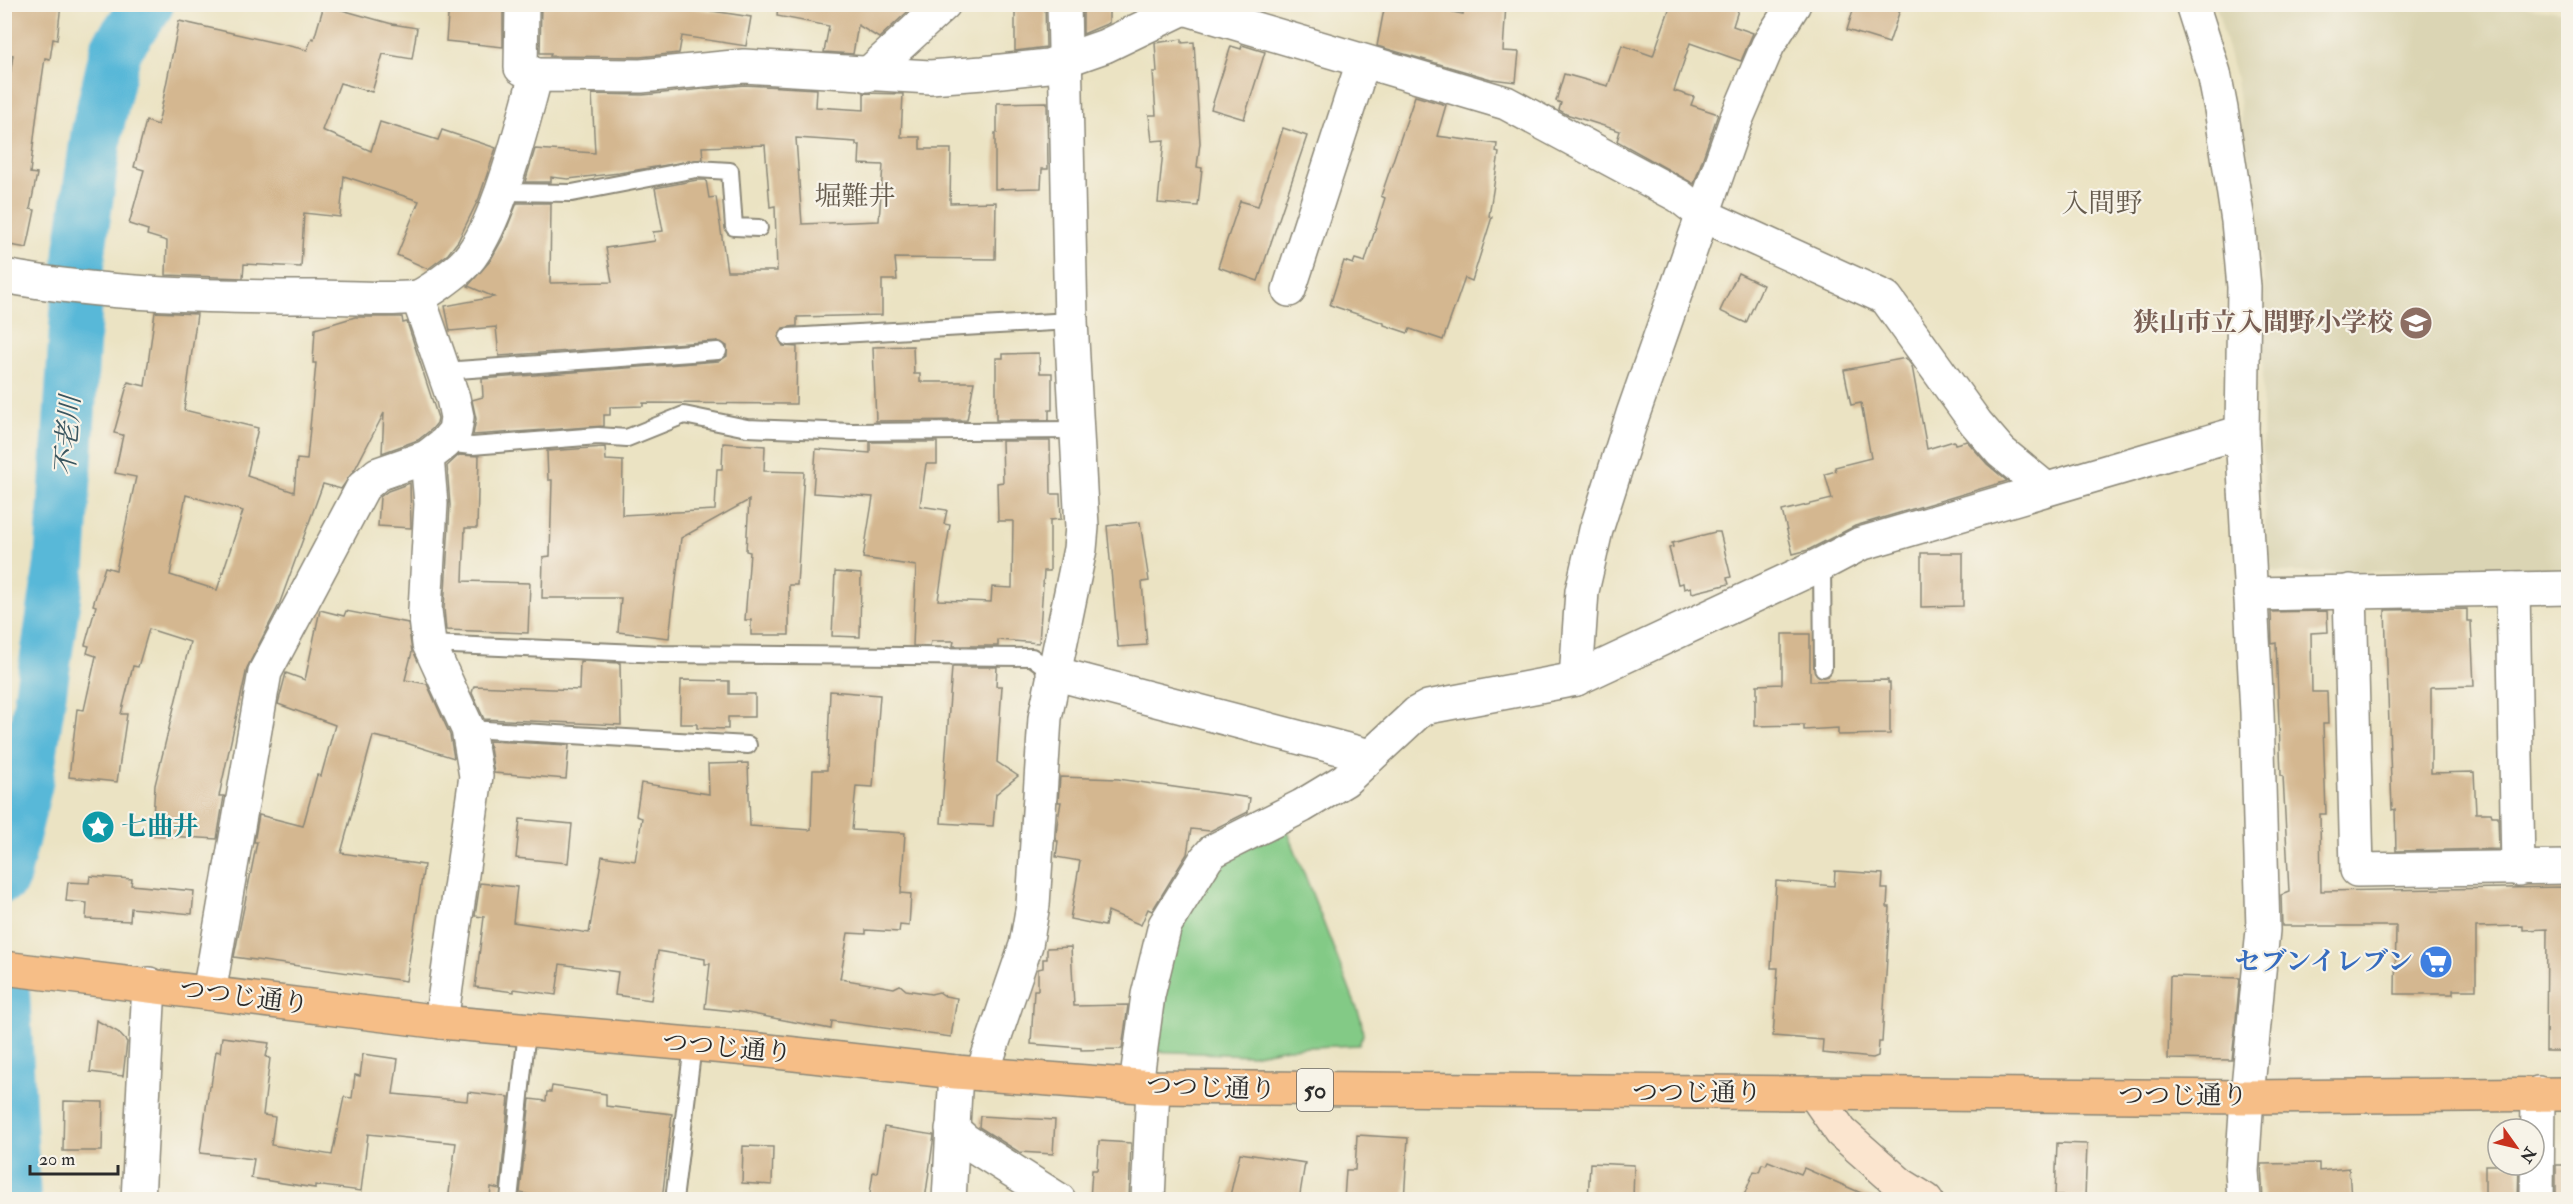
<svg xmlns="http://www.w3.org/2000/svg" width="2573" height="1204" viewBox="0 0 2573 1204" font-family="'IM FELL Double Pica','Noto Serif JP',serif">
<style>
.built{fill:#dbd5b4}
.green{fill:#83ca86;stroke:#577a58;stroke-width:1.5}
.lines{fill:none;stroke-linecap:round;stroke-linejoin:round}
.river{stroke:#59b8d8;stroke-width:52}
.building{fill:#d4b790;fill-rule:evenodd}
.lane-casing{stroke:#8b8777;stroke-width:20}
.street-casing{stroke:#8b8777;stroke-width:36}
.secondary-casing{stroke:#8b8777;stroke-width:36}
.primary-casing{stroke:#8b8777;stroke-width:36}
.lane{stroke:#fff;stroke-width:16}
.street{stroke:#fff;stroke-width:33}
.secondary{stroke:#fbe5cf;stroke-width:33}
.primary{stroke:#f6be87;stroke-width:33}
.labels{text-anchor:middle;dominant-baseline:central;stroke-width:4.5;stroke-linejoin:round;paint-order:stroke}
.shield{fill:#f7f3e8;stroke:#686764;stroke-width:1.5}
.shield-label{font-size:24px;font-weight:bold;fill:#2b2b2b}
.education-label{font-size:26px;font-weight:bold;fill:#785e54;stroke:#f7f3e8;text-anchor:end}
.culture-label{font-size:26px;font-weight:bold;fill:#0d838f;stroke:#f7f3e8;text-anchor:start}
.shop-label{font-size:26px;font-weight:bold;fill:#366cbe;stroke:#f7f3e8;text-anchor:end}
.street-label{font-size:26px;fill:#2b2b2b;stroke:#f7f3e8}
.neighbourhood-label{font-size:27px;fill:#665c4e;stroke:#f7f3e8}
.water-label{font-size:27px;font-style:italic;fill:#39555f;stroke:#f7f3e8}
</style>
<rect width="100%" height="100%" fill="#f7f3e8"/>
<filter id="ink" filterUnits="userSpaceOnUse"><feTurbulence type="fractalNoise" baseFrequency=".0167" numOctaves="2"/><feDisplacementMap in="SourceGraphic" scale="12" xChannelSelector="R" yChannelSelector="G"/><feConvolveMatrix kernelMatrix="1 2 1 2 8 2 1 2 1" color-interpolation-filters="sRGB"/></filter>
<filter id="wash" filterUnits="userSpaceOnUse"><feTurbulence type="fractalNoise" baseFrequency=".008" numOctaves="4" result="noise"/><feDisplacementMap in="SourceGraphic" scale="24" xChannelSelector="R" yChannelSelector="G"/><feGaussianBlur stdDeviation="1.35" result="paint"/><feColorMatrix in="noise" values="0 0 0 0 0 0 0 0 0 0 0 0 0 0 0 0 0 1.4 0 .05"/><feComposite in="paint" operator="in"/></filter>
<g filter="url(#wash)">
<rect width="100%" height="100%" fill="#ebe3c3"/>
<path class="built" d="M2506,5L2568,13V571L2276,572L2267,566L2262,436L2264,281L2236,79L2216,5Z"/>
<path class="green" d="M1286,827L1361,1019L1363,1035L1359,1045L1287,1048L1251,1055L1148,1051L1158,988L1202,874Z"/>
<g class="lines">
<g class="river">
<path d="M4,877L27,783L60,564L80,251L97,131L116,49L148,4"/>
<path d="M4,993L15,1200"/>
</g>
</g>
<g id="blocks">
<g class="building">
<path d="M4,4H61L57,40L53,39L50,59L45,58L37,113L30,173L37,174L30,209L35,210L27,248L4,244V146L11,97H7L13,55L4,54Z"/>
<path d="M449,4H503V47L446,41Z"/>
<path d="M541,4H687L686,7L751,17L746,46L682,36L679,53L640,57L550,56L551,53H540Z"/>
<path d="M778,4H916L879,38L858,25L853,54L824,52L829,26L777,16Z"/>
<path d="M1015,4H1045L1046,47L1015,51Z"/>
<path d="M1083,4H1109V23L1083,34Z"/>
<path d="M1385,4H1413L1463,14L1464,4H1506L1503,51L1519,52L1516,82L1491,79L1377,46Z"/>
<path d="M1671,4H1740L1733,26L1753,33L1741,61L1690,43L1674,91L1694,97L1691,105L1718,114L1694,184L1617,141L1620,131L1566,114L1559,110L1561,103L1556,101L1564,74L1608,86L1622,45L1653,56Z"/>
<path d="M1855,4H1902L1889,43L1847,30Z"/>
<path d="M324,5L392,24L417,28L412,59L383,54L372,92L340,83L322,130L371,151L380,122L438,140L442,130L496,148L479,198L458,241L448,254L428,269L397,255L419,201L344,176L340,217L304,213L301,267L244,264L243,278L166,275L167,241L147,235L148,230L129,224L144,170L134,167L146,121L158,125L179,21L307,50L312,38L314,39Z"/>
<path d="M1182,39V43L1194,42L1200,143L1197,167L1202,168L1198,206L1158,203L1164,140L1152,141L1149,115H1156L1153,72H1157L1155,43Z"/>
<path d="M1242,45L1265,52L1244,119L1211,109L1231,46L1241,49Z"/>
<path d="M744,85L817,89L816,107L864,110V93L903,94L901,137H920V149H951L950,203L996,202L995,259L895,258L897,280H882V315L797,317V326L783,328L778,337L783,346L797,347L796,404L643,403V406L610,407V415H604V426L473,435L476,419L472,400L483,397L482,379L719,361L727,356V346L717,341L499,356L496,327L450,331L445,306L494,297L468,286L490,261L503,238L517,203H551L550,283L612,282L606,248L655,241L653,232L663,231L655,188L697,180H706L709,198L716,197L727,271H777L775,206L770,207L765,145L702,147L703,159L619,173L568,179L551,177V182H525L535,149L595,153L592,94L643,95ZM796,138L856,142V145H860L859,164L883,165L879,221L802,224Z"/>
<path d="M1415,96L1446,105L1437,136L1497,144L1496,152L1499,153L1489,216L1492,217L1472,281L1465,278L1443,340L1410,329L1408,333L1384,325V323L1330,305L1344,261L1353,264L1355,259L1365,262L1385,198L1381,196Z"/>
<path d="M1047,102L1048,169H1042L1041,188L995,189V133H997V103Z"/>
<path d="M1283,128L1307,136L1258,281L1218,267L1240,201L1258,206Z"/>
<path d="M1738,273L1763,285L1746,323L1720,311Z"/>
<path d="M155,312L197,314L184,410L258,428L247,476L294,492L297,459L307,460L316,363H313L315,329L355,317H402L403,323L407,322L438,418L437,423L432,429L418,440L382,453L384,413L355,469L341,489L323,484L279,605L247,668L219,796H224L217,839L152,835L155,785L190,642L149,629L138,667L133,666L121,714H127L117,782L69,777L77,709L84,710L96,656L87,653L89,646L85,645L96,606L93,605L105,567L116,570L136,477L115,473L123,435L114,433L128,382L145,386ZM186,495L243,511L217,590L170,575Z"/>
<path d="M913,346L914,374H920V382H974L967,420L876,421L873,347Z"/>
<path d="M1039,353L1040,373H1052V410H1049V420H996V358H1003V354Z"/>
<path d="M1906,358L1912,366L1927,449L1954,441L1955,444L1967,441L1987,464L2007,481L1855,526L1808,550L1793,554L1782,511L1832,499L1825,474L1836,471L1835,467L1871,458L1861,403L1851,405L1844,370Z"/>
<path d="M1002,441H1050L1051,494H1060L1061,519L1050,520V571H1044L1039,643L998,640V646H953L954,641H931L930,646H913L916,566L863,558L873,497L813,493L816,449L870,453V442H937V464H926L920,506L947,510L944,524L950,525L938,600L991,602L992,587L1012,588L1013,521H998L997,483L1003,482Z"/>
<path d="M723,443L765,446L764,471L804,472L797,585H789V635H751V620H745L750,552L746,551L749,500L681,538L669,638L618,632L621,598H542L543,557L550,556L552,480H548L547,451L605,447L606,460L623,461L622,515L715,510L717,469H722Z"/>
<path d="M459,455L479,456L477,528H465L463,581L530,583L528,633L446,630L444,609L450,505L447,466Z"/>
<path d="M410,483L411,528L378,526L380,497L388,491Z"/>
<path d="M1140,522L1149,581L1142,582L1147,645L1118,647L1107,526Z"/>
<path d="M1715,532H1720L1731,577L1727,578L1729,584L1692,593L1691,587L1684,589L1683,583L1678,584L1669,548L1673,547L1672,543Z"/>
<path d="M1921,553H1963V606L1921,607Z"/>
<path d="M835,572L861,574L860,637L832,636Z"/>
<path d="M2467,609V621H2471L2474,686L2431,687V773L2474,772L2476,813H2491L2492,816H2498L2499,849L2396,851L2395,809L2392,810L2385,610Z"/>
<path d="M320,610L344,616L346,611L408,623L412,652L405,680L427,684L450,735L454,758L406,743L373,736L341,853L424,865L406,981L234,957L257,842H254L259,815L303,826L317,775L321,776L335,725L278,704L286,673L305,680Z"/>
<path d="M2327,611L2328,632L2311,633L2312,692H2327L2328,724H2323L2326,814H2320L2321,891L2567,887L2568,1051H2546L2547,929L2523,930V926L2476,927V990H2453V994H2395L2396,926H2282L2281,895L2289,892L2283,776H2281L2276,643L2272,644L2271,612Z"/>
<path d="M1782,634H1810V681L1888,680V683H1890V734L1838,735V728L1804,730V725L1755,726V699L1757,700V685L1782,684Z"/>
<path d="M580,661L620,663L621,725L484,719L472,693L474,686L579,690Z"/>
<path d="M952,667H997L996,686H1002L997,762L1018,776L996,794L993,826L941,823Z"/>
<path d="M681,680L729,681V694H755V717H728V729L697,728V724H680Z"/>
<path d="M830,691L880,695L873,787L856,786L852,830L905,833L901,893L911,894L909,926L900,925L899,932L866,930V934L848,933L840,979L894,988L900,985L906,990L931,994L939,992L945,996L957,998L951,1037L832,1021L831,1029L742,1012L705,1008L710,964H705V959L658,951L651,1000L615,995L618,972L560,964L556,995L514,989V992L475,987L484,917L475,916L480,883L517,887L513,922L589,933L602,856L635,861L642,818L636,816L641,783L709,794L708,764L748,763L750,826L811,830L813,770H827Z"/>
<path d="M489,741L569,745L566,779L494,773Z"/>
<path d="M1060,777L1118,779L1250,798L1248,812L1210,831L1191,829L1187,854L1152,911L1148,909L1141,925L1108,911L1105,926L1070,919L1080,861L1056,857L1058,841H1056L1057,825L1061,802H1058Z"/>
<path d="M520,819L572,824L568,863L516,858Z"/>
<path d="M1835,871L1883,874L1882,889H1888L1887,907H1890L1882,1042H1879L1878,1056L1873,1058L1822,1053L1823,1040L1773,1036L1778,968H1771L1776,881L1834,886Z"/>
<path d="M90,876L132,879L131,885L194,891L192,914L131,908L130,921L86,919L87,903L66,901L68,882L89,883Z"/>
<path d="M1071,947L1074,1006L1128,1005L1122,1049L1081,1050V1048L1031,1044L1034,990H1038V969L1043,968V959H1047V948Z"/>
<path d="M2170,976L2240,978L2232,1060L2168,1059Z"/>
<path d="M96,1020L118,1032L127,1042L123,1076L90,1072Z"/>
<path d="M222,1037L269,1043L266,1057L270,1058L263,1115L275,1117L271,1145L332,1155L344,1097L352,1098L355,1075L360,1076L363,1054L398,1059L393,1094L467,1101L468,1092L509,1097L500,1189L491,1187L490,1200H448L456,1143L368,1134L361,1191L315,1185V1188L251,1178L254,1159L200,1153L209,1086H211L216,1051L220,1052Z"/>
<path d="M552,1086L606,1094V1106L672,1114L662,1200H556L520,1193L530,1099L546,1101L547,1092H551Z"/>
<path d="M64,1101L103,1102L102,1151H63Z"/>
<path d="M980,1116L1055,1120L1053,1154L1019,1152L979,1127Z"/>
<path d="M884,1127L934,1135L925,1200H869L873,1172L877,1173Z"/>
<path d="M1357,1135L1408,1138L1404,1200H1344L1346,1170H1355Z"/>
<path d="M1099,1141L1131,1143L1129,1200H1090L1092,1170H1097Z"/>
<path d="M2057,1143L2087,1144L2085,1197L2055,1196Z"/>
<path d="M743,1146L773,1147L772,1185L742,1183Z"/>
<path d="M1240,1153L1305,1163L1299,1200H1229Z"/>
<path d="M1768,1161L1801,1174L1804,1168L1877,1200H1742L1754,1171L1759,1172L1762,1164L1766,1165Z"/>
<path d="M1590,1163L1634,1165L1633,1200H1588Z"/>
<path d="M2319,1163V1171L2349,1168L2351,1200H2263L2261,1164Z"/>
<path d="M2485,1165H2519L2518,1200H2485Z"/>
<rect x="2556" y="1165" width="12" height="35"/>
</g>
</g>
</g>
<g filter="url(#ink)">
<use href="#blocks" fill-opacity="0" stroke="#8b8777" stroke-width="1.5"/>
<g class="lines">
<g class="lane-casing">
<g id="lane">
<path d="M501,192L572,193L696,169L730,171L734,227L759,228"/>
<path d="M788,337L1071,321"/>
<path d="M444,371L718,351"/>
<path d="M445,443L472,446L598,436L627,438L684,415L747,428L852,432L1077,430"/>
<path d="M1822,564L1823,668"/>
<path d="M429,644L662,654L1032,657L1053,673"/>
<path d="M468,729L748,745"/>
<path d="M509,1200L527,1030"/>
<path d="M674,1200L693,1045"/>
</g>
</g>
<g class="street-casing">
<g id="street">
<path d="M522,4L521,68L536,75"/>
<path d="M2192,4L2214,73L2221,109L2238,221L2244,287L2242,432L2257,712L2263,930L2247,1097L2242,1171L2244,1200"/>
<path d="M867,75L944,4"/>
<path d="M4,276C106,295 213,297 316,297C346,297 388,301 416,297C425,296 453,274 461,267C496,237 523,121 536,75L641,76L744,66L930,77L983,73L1048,66L1105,46L1184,8L1506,103L1679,196L1703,215L1886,298L1976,423L2001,452L2046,489"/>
<path d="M1289,290L1363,62"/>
<path d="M427,457L431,504L425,610L429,644L468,729L476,776L441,1022"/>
<path d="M2513,589L2518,869"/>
<path d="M2350,591L2357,870L2568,867"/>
<path d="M2250,594L2568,588"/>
<path d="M1053,673L1370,756"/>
<path d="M1576,679L1582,591L1596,530L1633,414L1736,120L1768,45L1794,4"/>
<path d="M209,993L265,672L363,487L378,474L427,457L445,443L455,431L457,417L453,398L418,297"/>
<path d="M982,1074L1026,945L1033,905L1045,718L1080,549L1082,527L1071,321L1064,4"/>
<path d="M1136,1085L1148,995L1165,925L1206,859L1213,851L1302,806L1345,780L1417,713L1428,707L1576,679L1822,564L1860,544L2242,432"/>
<path d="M952,1129L966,1141L1059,1200"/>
<path d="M138,1200L149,984"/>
<path d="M949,1200L956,1072"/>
<path d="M1148,1200L1153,1087"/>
<path d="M2537,1200L2538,1093"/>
</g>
</g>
<g class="secondary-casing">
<path id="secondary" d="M1814,1093L1841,1132L1900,1184L1926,1200"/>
</g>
<g class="primary-casing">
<path id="primary" d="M4,968L441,1022L759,1050L956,1072L1153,1087L2247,1097L2568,1094"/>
</g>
<use href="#lane" class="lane"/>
<use href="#street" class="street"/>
<use href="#secondary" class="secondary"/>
<use href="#primary" class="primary"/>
</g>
</g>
<defs>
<g id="school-disc" transform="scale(1.725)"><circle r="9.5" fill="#8d6e63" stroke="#f7f3e8"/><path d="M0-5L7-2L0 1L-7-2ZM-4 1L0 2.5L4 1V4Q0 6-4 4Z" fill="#fff"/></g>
<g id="sight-disc" transform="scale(1.725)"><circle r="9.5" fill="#0f9aa8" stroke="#f7f3e8"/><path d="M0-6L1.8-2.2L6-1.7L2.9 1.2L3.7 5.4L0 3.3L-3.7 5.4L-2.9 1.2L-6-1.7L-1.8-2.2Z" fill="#fff"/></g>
<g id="supermarket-disc" transform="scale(1.725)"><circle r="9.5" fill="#3f7fe0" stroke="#f7f3e8"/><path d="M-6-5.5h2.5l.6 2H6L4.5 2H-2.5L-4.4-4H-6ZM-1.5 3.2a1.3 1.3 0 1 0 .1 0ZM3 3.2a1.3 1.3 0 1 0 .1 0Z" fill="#fff"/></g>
</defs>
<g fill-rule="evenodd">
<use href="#school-disc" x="2416" y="323"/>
<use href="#sight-disc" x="98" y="827"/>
<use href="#supermarket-disc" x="2436" y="962"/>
</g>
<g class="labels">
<rect class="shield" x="1297" y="1069" width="36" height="42" rx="4.5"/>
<g class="shield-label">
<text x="1315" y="1090">50</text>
</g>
<g class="education-label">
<text x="2393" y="323">狭山市立入間野小学校</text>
</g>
<g class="culture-label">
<text x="121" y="827">七曲井</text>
</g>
<g class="shop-label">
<text x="2413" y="962">セブンイレブン</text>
</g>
<g class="street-label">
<text transform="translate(244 997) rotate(7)">つつじ通り</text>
<text transform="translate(727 1048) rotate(5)">つつじ通り</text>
<text transform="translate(1211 1088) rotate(2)">つつじ通り</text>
<text x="1697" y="1093">つつじ通り</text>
<text x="2183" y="1096">つつじ通り</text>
</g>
<g class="neighbourhood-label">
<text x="855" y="196">堀難井</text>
<text x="2102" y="203">入間野</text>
</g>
<g class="water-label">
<text transform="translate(68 436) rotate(-86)">不老川</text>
</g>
</g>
<rect width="2573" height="1204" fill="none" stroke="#f7f3e8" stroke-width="24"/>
<g transform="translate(2516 1147) rotate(124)"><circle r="28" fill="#f7f3e8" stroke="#a5a39c" stroke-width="1.5"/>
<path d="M0-4.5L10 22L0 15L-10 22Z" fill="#c8321e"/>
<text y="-9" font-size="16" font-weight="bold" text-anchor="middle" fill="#2b2b2b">N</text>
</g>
<path d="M30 1165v9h88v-9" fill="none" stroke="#2b2b2b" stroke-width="3"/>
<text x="39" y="1165" font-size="18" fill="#2b2b2b" stroke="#f7f3e8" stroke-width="4.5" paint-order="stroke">20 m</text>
</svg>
